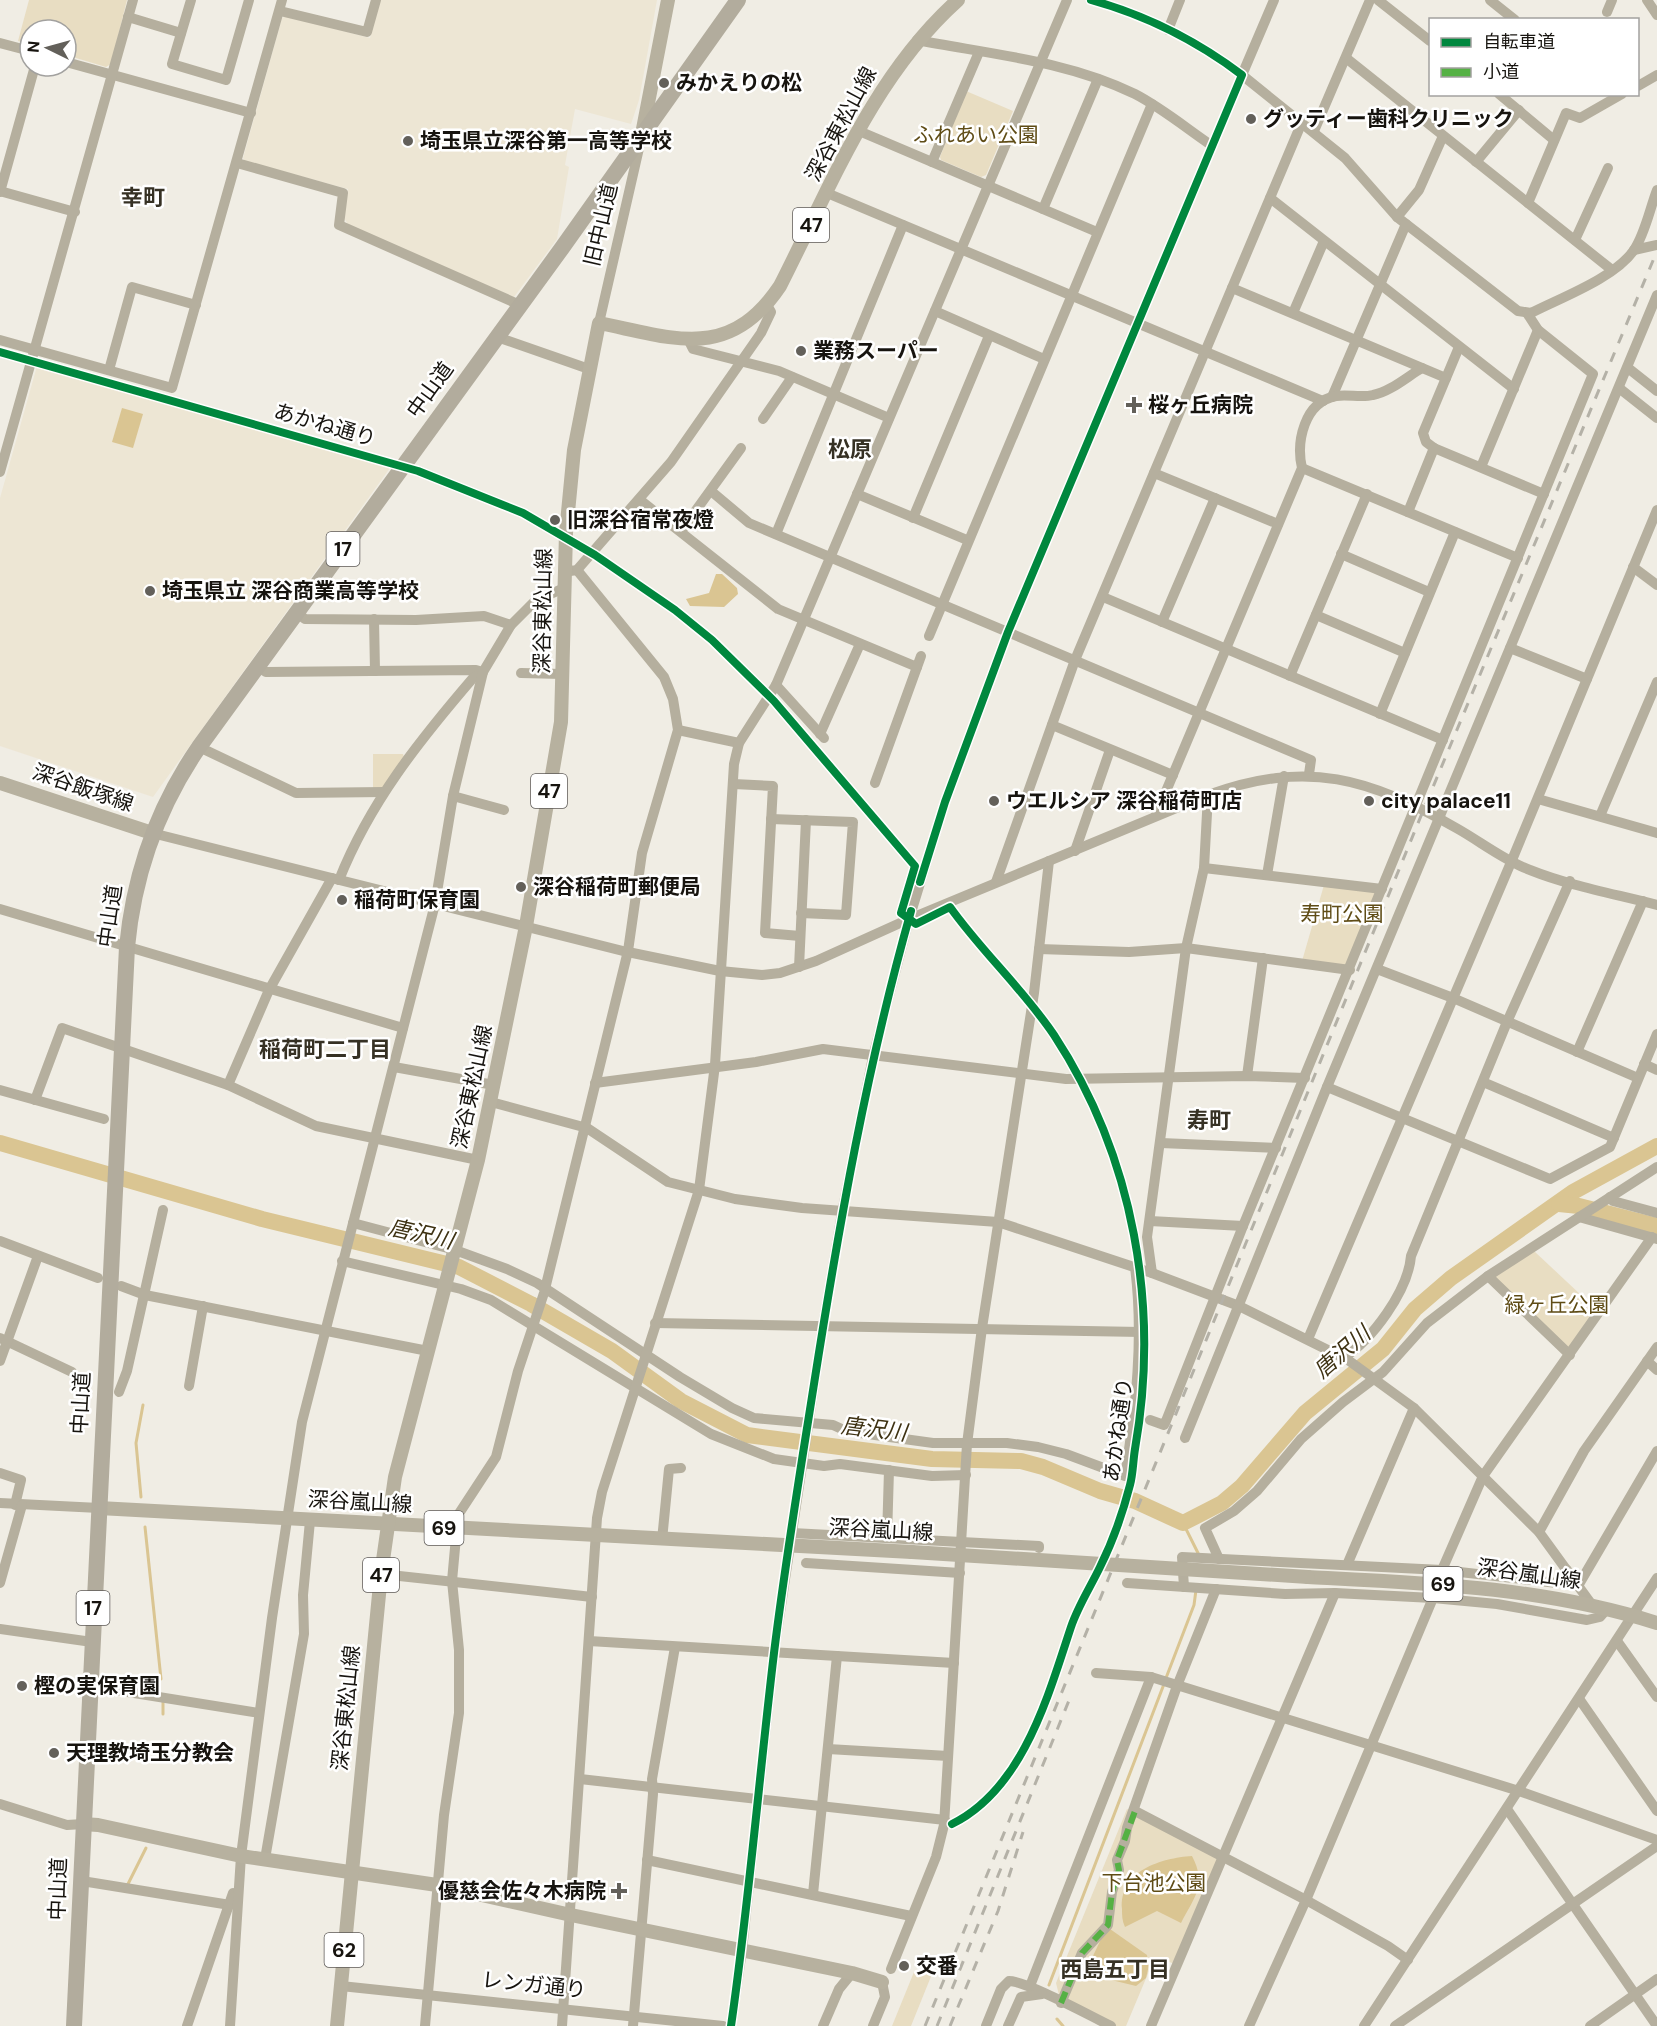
<svg xmlns="http://www.w3.org/2000/svg" width="1657" height="2026" viewBox="0 0 1657 2026" font-family="'DM Sans','Noto Sans JP',sans-serif">
<style>
.built{fill:#ede6d4}
.green{fill:#e8ddc2}
.water{fill:#dac592}
.lines{fill:none;stroke-linecap:round;stroke-linejoin:round}
.stream{stroke:#dac592;stroke-width:3}
.river{stroke:#dac592;stroke-width:16}
.minor{stroke:#b5af9e;stroke-width:10}
.major{stroke:#b7b19f;stroke-width:14}
.highway{stroke:#b2ac9d;stroke-width:16}
.rail{stroke:#b4b1a7;stroke-width:3;stroke-dasharray:10 10;stroke-linecap:butt}
.major-bridge{stroke:#b7b19f;stroke-width:14}
.quiet{stroke:#55b144;stroke-width:6;stroke-dasharray:12 6;stroke-linecap:butt}
.cycleway-casing{stroke:#fff;stroke-width:11}
.cycleway{stroke:#00873e;stroke-width:8}
.poi-dot{fill:#63605a;stroke:#fff;stroke-width:2}
.labels{text-anchor:middle;dominant-baseline:central;stroke-width:5;stroke-linejoin:round;paint-order:stroke}
.shield{fill:#fff;stroke:#5d5a57;stroke-width:1.5}
.shield-label{font-size:20px;font-weight:bold;fill:#17140f}
.poi-label{font-size:21px;font-weight:bold;fill:#17140f;stroke:#fff;text-anchor:start}
.street-label{font-size:21px;fill:#17140f;stroke:#fff}
.park-label{font-size:21px;fill:#5f4c16;stroke:#fff}
.neighbourhood-label{font-size:22px;font-weight:bold;fill:#363124;stroke:#fff}
.water-label{font-size:22px;font-style:italic;fill:#3e3213;stroke:#fff}
</style>
<rect width="100%" height="100%" fill="#f0ede4"/>
<g class="built">
<path d="M380,0H657L639,100L631,124L575,109L565,165L569,167L557,239L514,297L349,226L344,218L348,189L245,161L243,158L282,18L286,16L370,38Z"/>
<path d="M37,366L390,468L153,797L0,746V498Z"/>
</g>
<g class="green">
<path d="M29,0H127L111,64L106,67L66,55V30H30V45L18,41Z"/>
<path d="M966,91L1013,111L986,175L981,177L941,160L940,157Z"/>
<path d="M373,754H403L404,757L385,788L373,789Z"/>
<path d="M1324,885L1379,891L1349,967L1302,961Z"/>
<path d="M1534,1251L1597,1310L1569,1349L1494,1277Z"/>
<path d="M1127,1809L1224,1859L1178,1965L1155,1957L1126,2026H1111L1061,2003L1056,1983Z"/>
<path d="M925,1967L934,1969L911,2026H892L914,1972L921,1974Z"/>
</g>
<g class="water">
<path d="M122,408L143,414L133,448L112,442Z"/>
<path d="M716,574H722L737,588L738,594L724,607L690,606L686,599L709,593Z"/>
<path d="M1192,1856C1207,1885 1195,1896 1181,1923L1157,1911L1125,1927C1122,1921 1122,1915 1122,1909C1119,1871 1161,1858 1192,1856Z"/>
<path d="M1110,1929L1147,1955L1149,1965L1146,1978L1136,1986L1099,1977L1092,1958L1102,1937Z"/>
</g>
<g class="lines">
<g class="stream">
<path d="M141,1497L136,1443L143,1405"/>
<path d="M1183,1523L1199,1555"/>
<path d="M145,1527L161,1679"/>
<path d="M1166,1678L1194,1605L1196,1590"/>
<path d="M163,1714V1702"/>
<path d="M128,1884L146,1848"/>
<path d="M1049,1985L1164,1684"/>
<path d="M1057,2019L1063,2026"/>
</g>
<g class="river">
<path d="M0,1143L262,1219L459,1267L531,1304L612,1351L681,1401L747,1435L932,1459L1021,1461L1043,1467L1100,1491L1135,1501L1183,1523L1222,1503L1242,1486L1305,1413L1383,1349L1415,1309L1451,1278L1573,1192L1657,1146"/>
<path d="M1559,1204L1579,1206L1657,1226"/>
</g>
<g class="minor">
<path d="M191,0L172,64L226,80L249,0"/>
<path d="M1274,0L1242,75L1345,158L1397,217L1518,311L1531,313C1560,298 1615,278 1634,250C1645,234 1650,208 1657,190"/>
<path d="M1378,0L1430,41"/>
<path d="M1490,0L1515,20"/>
<path d="M1647,0L1657,15"/>
<path d="M280,11L367,32L376,0"/>
<path d="M1607,12L1612,0"/>
<path d="M128,17L181,33"/>
<path d="M1168,30L1180,0"/>
<path d="M917,40C990,54 1068,61 1135,94C1162,108 1186,128 1211,145"/>
<path d="M0,43L30,51"/>
<path d="M1346,58L1612,270"/>
<path d="M66,62L251,113"/>
<path d="M1638,86L1657,75"/>
<path d="M1499,94L1554,140"/>
<path d="M859,131L1097,232"/>
<path d="M1314,131L1370,0"/>
<path d="M932,162L979,52"/>
<path d="M1476,162L1519,110"/>
<path d="M237,163L343,193L339,225L520,305"/>
<path d="M0,191L75,212"/>
<path d="M0,192L35,66"/>
<path d="M827,193L1323,401"/>
<path d="M1270,198L1514,389"/>
<path d="M1528,203L1566,113L1580,118L1622,94"/>
<path d="M1043,209L1098,79"/>
<path d="M1397,217L1419,190L1443,136"/>
<path d="M1575,240L1608,168"/>
<path d="M1634,250L1657,245"/>
<path d="M1232,288L1446,378"/>
<path d="M935,311L1044,359"/>
<path d="M1293,313L1324,241"/>
<path d="M599,323L640,144"/>
<path d="M497,337L589,369"/>
<path d="M0,340L172,388L282,0"/>
<path d="M689,341L693,349L779,371L889,418"/>
<path d="M1459,347L1423,433L1426,442L1434,448L1544,494"/>
<path d="M1628,368L1657,391"/>
<path d="M109,370L132,287L196,305"/>
<path d="M1619,388L1657,418"/>
<path d="M1332,397L1406,224"/>
<path d="M763,419L792,377"/>
<path d="M1481,467L1538,330"/>
<path d="M1302,468L1518,558"/>
<path d="M0,472L133,0"/>
<path d="M1154,473L1278,524"/>
<path d="M711,491L749,523L1311,760L1309,774"/>
<path d="M857,494L967,540"/>
<path d="M640,500L778,609L917,667"/>
<path d="M1408,512L1434,448"/>
<path d="M913,518L989,336"/>
<path d="M681,531L741,448"/>
<path d="M776,534L903,225"/>
<path d="M1341,554L1429,592"/>
<path d="M1633,567L1657,585"/>
<path d="M570,571L577,570L671,462L761,333L771,312L767,305"/>
<path d="M1103,597L1443,740"/>
<path d="M297,613L305,619L416,620L484,616L511,625"/>
<path d="M1316,615L1405,653"/>
<path d="M374,619L375,671"/>
<path d="M1162,622L1215,498"/>
<path d="M929,636L1152,104"/>
<path d="M1510,648L1587,679"/>
<path d="M258,667L266,672L476,670L483,672"/>
<path d="M521,673L562,674"/>
<path d="M1290,676L1367,494"/>
<path d="M776,685L824,738"/>
<path d="M1380,714L1455,532"/>
<path d="M1052,725L1173,775"/>
<path d="M678,730L739,743"/>
<path d="M820,734L860,644"/>
<path d="M199,747L296,793L384,792"/>
<path d="M875,783L921,656"/>
<path d="M734,784L773,786L765,933L800,936"/>
<path d="M453,796L504,810"/>
<path d="M1538,799L1657,833"/>
<path d="M1156,815L1302,468C1296,442 1304,402 1336,396C1348,394 1361,398 1373,395C1390,392 1408,376 1422,368"/>
<path d="M1600,816L1657,682"/>
<path d="M771,819L853,822L846,915L801,913"/>
<path d="M152,833L623,951L720,971L762,975L780,973L816,961L909,919L1208,795C1308,759 1369,778 1458,829C1481,842 1505,861 1530,870C1570,886 1615,894 1657,905"/>
<path d="M1075,851L1110,750"/>
<path d="M1204,868L1382,889"/>
<path d="M1267,875L1284,776"/>
<path d="M339,880C370,802 419,741 473,678L483,672"/>
<path d="M996,882L1075,660L1302,122"/>
<path d="M0,909L403,1028"/>
<path d="M1039,949L1129,952L1186,948L1350,970"/>
<path d="M799,967L806,820"/>
<path d="M1377,969L1453,998L1638,1078"/>
<path d="M1577,1052L1643,901"/>
<path d="M1644,1064L1657,1070"/>
<path d="M394,1067L494,1085"/>
<path d="M1247,1076L1263,958"/>
<path d="M1483,1082L1614,1138"/>
<path d="M595,1083L756,1062L823,1049L1066,1079L1247,1076L1305,1078"/>
<path d="M228,1085L269,990L332,878"/>
<path d="M1327,1087L1550,1179L1610,1147L1657,1034"/>
<path d="M0,1090L104,1119"/>
<path d="M35,1100L62,1028L228,1085L316,1126L478,1160"/>
<path d="M491,1102L587,1128L668,1182L735,1199L802,1208L998,1222L1152,1273L1239,1306L1348,1360L1414,1408L1539,1532L1592,1605"/>
<path d="M1161,1143L1276,1148"/>
<path d="M1610,1197L1613,1201L1657,1213"/>
<path d="M1579,1217L1657,1239"/>
<path d="M1150,1221L1243,1226"/>
<path d="M353,1223L455,1250L507,1269L537,1283L680,1377L732,1408L754,1418L833,1425L846,1431L933,1443H1007L1038,1447L1066,1454L1125,1476C1136,1406 1144,1338 1135,1267"/>
<path d="M0,1241L98,1278"/>
<path d="M342,1261L461,1289L491,1300L711,1434L774,1459L824,1466L840,1464L932,1476L966,1475"/>
<path d="M1152,1273L1147,1237L1186,948L1204,868L1208,795"/>
<path d="M1488,1276L1570,1355"/>
<path d="M121,1286L145,1295L428,1351"/>
<path d="M655,1323L1141,1332"/>
<path d="M0,1338L72,1372"/>
<path d="M1308,1339L1512,860L1657,510"/>
<path d="M1343,1358C1372,1340 1408,1291 1411,1256L1507,1022L1570,881"/>
<path d="M0,1361L38,1256"/>
<path d="M1647,1361L1657,1370"/>
<path d="M189,1386L203,1306"/>
<path d="M119,1392L127,1371L163,1210"/>
<path d="M1150,1420L1164,1425L1166,1421L1243,1226L1593,374L1538,330L1527,313"/>
<path d="M1185,1438L1327,1087L1657,295"/>
<path d="M0,1473L21,1480L15,1505"/>
<path d="M0,1503L99,1508"/>
<path d="M1539,1532L1584,1451L1657,1347"/>
<path d="M792,1533L1039,1546V1548"/>
<path d="M887,1538L889,1470"/>
<path d="M662,1540L669,1469L681,1468"/>
<path d="M1219,1559L1205,1528L1234,1511L1257,1491L1301,1439L1343,1402L1383,1372L1427,1323L1488,1276L1657,1167"/>
<path d="M806,1563L960,1573"/>
<path d="M1347,1565L1414,1408"/>
<path d="M1442,1570L1483,1476L1652,1237"/>
<path d="M381,1574L592,1597"/>
<path d="M0,1583L22,1505"/>
<path d="M1127,1583L1285,1594L1335,1593L1433,1598L1497,1604L1587,1620L1600,1617L1607,1609"/>
<path d="M1578,1586L1657,1451"/>
<path d="M1184,1587L1182,1557L1442,1570L1557,1583L1567,1570"/>
<path d="M0,1629L92,1642"/>
<path d="M589,1641L954,1663"/>
<path d="M1617,1641L1657,1697"/>
<path d="M1096,1673L1151,1677L1519,1791L1657,1840"/>
<path d="M90,1686L259,1713"/>
<path d="M1580,1700L1657,1811"/>
<path d="M828,1749L948,1756"/>
<path d="M580,1779L945,1820"/>
<path d="M0,1804L67,1825L83,1824"/>
<path d="M1507,1809L1657,2026"/>
<path d="M1135,1811L1306,1900L1388,1946L1408,1960"/>
<path d="M265,1859L304,1634L303,1595L310,1521"/>
<path d="M647,1860L911,1916"/>
<path d="M82,1881L230,1905"/>
<path d="M813,1894L837,1656"/>
<path d="M891,1969L936,1857L944,1825L967,1444L982,1328L1034,993L1049,861"/>
<path d="M341,1986L723,2026"/>
<path d="M1030,1986L1151,1677"/>
<path d="M1061,2003L1082,1953L1108,1925L1112,1892L1119,1870L1117,1860L1125,1841L1127,1828L1177,1686L1216,1589"/>
<path d="M187,2026L233,1893"/>
<path d="M230,2026L241,1856L272,1618L302,1422L435,904L453,796L483,672L511,625L535,601L564,588"/>
<path d="M425,2026L444,1815L459,1713V1650L452,1581L458,1515L496,1457L518,1371L544,1293L628,951L642,853L678,730L673,699L664,677L577,570"/>
<path d="M562,2026L597,1518L602,1492L699,1190L715,1065L734,764L739,743L776,685L1067,0"/>
<path d="M633,2026L653,1794L652,1779L675,1647"/>
<path d="M731,2026L742,1950L774,1652L823,1326L842,1213L873,1057L909,919L945,802L1008,632L1242,75C1197,41 1145,15 1091,0"/>
<path d="M823,2026L839,1989L852,1973"/>
<path d="M873,2026L885,1997L882,1982"/>
<path d="M986,2026L1001,1989L1009,1981C1027,1981 1090,2016 1111,2026"/>
<path d="M1008,2026L1021,1997L1042,1994"/>
<path d="M1151,2026L1335,1593"/>
<path d="M1249,2026L1306,1900L1433,1598"/>
<path d="M1364,2026L1657,1578"/>
<path d="M1395,2026L1657,1846"/>
<path d="M1590,2026L1657,1979"/>
</g>
<g class="major">
<path d="M642,134L668,0"/>
<path d="M0,783L152,833"/>
<path d="M99,1508L912,1552"/>
<path d="M1308,1577C1427,1583 1543,1587 1657,1623"/>
<path d="M83,1824L98,1825L241,1856L437,1885L571,1915L852,1973L882,1982"/>
<path d="M337,2026L381,1574L395,1477L478,1160L526,926L561,722L566,533L574,450L599,323C674,338 729,362 780,286C831,186 873,76 958,0"/>
</g>
<path class="highway" d="M74,2026L127,947C134,873 157,808 199,747L562,248L738,0"/>
<g class="rail">
<path d="M925,2026L1423,811L1657,251"/>
<path d="M937,2026L1072,1693"/>
<path d="M950,2026L998,1911L1023,1832"/>
</g>
<path class="major-bridge" d="M912,1552L1308,1577"/>
<path class="quiet" d="M1061,2003L1082,1953L1108,1925L1112,1892L1119,1870L1117,1860L1135,1811"/>
<g class="cycleway-casing">
<g id="cycleway">
<path d="M0,352L418,471L523,513L595,555L675,610L712,640L774,701L915,866L901,913L916,924L950,907C982,952 1023,989 1054,1035C1134,1157 1160,1307 1135,1449C1133,1461 1133,1474 1130,1485C1123,1512 1113,1541 1100,1567C1091,1586 1078,1606 1071,1627C1048,1696 1023,1789 952,1824"/>
<path d="M920,882L945,802L1008,632L1242,75C1197,41 1145,15 1091,0"/>
<path d="M731,2026C749,1902 759,1778 774,1653C785,1563 800,1473 814,1384C839,1225 867,1066 911,911"/>
</g>
</g>
<use href="#cycleway" class="cycleway"/>
</g>
<g class="poi-dot">
<circle cx="664" cy="83" r="6"/>
<circle cx="1251" cy="119" r="6"/>
<circle cx="408" cy="141" r="6"/>
<circle cx="801" cy="351" r="6"/>
<path d="M1131 396h6v6h6v6h-6v6h-6v-6h-6v-6h6z"/>
<circle cx="555" cy="520" r="6"/>
<circle cx="150" cy="591" r="6"/>
<circle cx="994" cy="801" r="6"/>
<circle cx="1369" cy="801" r="6"/>
<circle cx="521" cy="887" r="6"/>
<circle cx="342" cy="900" r="6"/>
<circle cx="22" cy="1686" r="6"/>
<circle cx="54" cy="1753" r="6"/>
<path d="M616 1882h6v6h6v6h-6v6h-6v-6h-6v-6h6z"/>
<circle cx="904" cy="1966" r="6"/>
</g>
<g class="labels">
<g class="shield">
<rect x="793" y="208" width="36" height="34" rx="4.5"/>
<rect x="326.5" y="532" width="33" height="34" rx="4.5"/>
<rect x="531" y="774" width="36" height="34" rx="4.5"/>
<rect x="424.5" y="1511" width="39" height="34" rx="4.5"/>
<rect x="363" y="1558" width="36" height="34" rx="4.5"/>
<rect x="1423.5" y="1567" width="39" height="34" rx="4.5"/>
<rect x="76.5" y="1591" width="33" height="34" rx="4.5"/>
<rect x="324.5" y="1933" width="39" height="34" rx="4.5"/>
</g>
<g class="shield-label">
<text x="811" y="225">47</text>
<text x="343" y="549">17</text>
<text x="549" y="791">47</text>
<text x="444" y="1528">69</text>
<text x="381" y="1575">47</text>
<text x="1443" y="1584">69</text>
<text x="93" y="1608">17</text>
<text x="344" y="1950">62</text>
</g>
<g class="poi-label">
<text x="676" y="83">みかえりの松</text>
<text x="1263" y="119">グッティー歯科クリニック</text>
<text x="420" y="141">埼玉県立深谷第一高等学校</text>
<text x="813" y="351">業務スーパー</text>
<text x="1148" y="405">桜ヶ丘病院</text>
<text x="567" y="520">旧深谷宿常夜燈</text>
<text x="162" y="591">埼玉県立 深谷商業高等学校</text>
<text x="1006" y="801">ウエルシア 深谷稲荷町店</text>
<text x="1381" y="801">city palace11</text>
<text x="533" y="887">深谷稲荷町郵便局</text>
<text x="354" y="900">稲荷町保育園</text>
<text x="34" y="1686">樫の実保育園</text>
<text x="66" y="1753">天理教埼玉分教会</text>
<text x="606" y="1891" text-anchor="end">優慈会佐々木病院</text>
<text x="916" y="1966">交番</text>
</g>
<g class="street-label">
<text transform="translate(841 124) rotate(-62)">深谷東松山線</text>
<text transform="translate(601 225) rotate(-77)">旧中山道</text>
<text transform="translate(430 390) rotate(-54)">中山道</text>
<text transform="translate(325 425) rotate(16)">あかね通り</text>
<text transform="translate(543 611) rotate(-89)">深谷東松山線</text>
<text transform="translate(83 788) rotate(19)">深谷飯塚線</text>
<text transform="translate(110 916) rotate(-82)">中山道</text>
<text transform="translate(472 1087) rotate(-78)">深谷東松山線</text>
<text transform="translate(81 1403) rotate(-87)">中山道</text>
<text transform="translate(1118 1430) rotate(-82)">あかね通り</text>
<text transform="translate(360 1502) rotate(3)">深谷嵐山線</text>
<text transform="translate(881 1530) rotate(3)">深谷嵐山線</text>
<text transform="translate(1529 1574) rotate(8)">深谷嵐山線</text>
<text transform="translate(346 1708) rotate(-84)">深谷東松山線</text>
<text transform="translate(58 1889) rotate(-88)">中山道</text>
<text transform="translate(534 1985) rotate(6)">レンガ通り</text>
</g>
<g class="park-label">
<text x="976" y="135">ふれあい公園</text>
<text x="1342" y="914">寿町公園</text>
<text x="1557" y="1305">緑ヶ丘公園</text>
<text x="1154" y="1883">下台池公園</text>
</g>
<g class="neighbourhood-label">
<text x="143" y="197">幸町</text>
<text x="850" y="449">松原</text>
<text x="325" y="1049">稲荷町二丁目</text>
<text x="1209" y="1120">寿町</text>
<text x="1115" y="1969">西島五丁目</text>
</g>
<g class="water-label">
<text transform="translate(421 1234) rotate(13)">唐沢川</text>
<text transform="translate(1342 1352) rotate(-41)">唐沢川</text>
<text transform="translate(874 1429) rotate(7)">唐沢川</text>
</g>
</g>
<rect x="1429" y="18" width="210" height="78" fill="#ffffff" stroke="#a2a19f" stroke-width="1.5"/>
<rect x="1441" y="38" width="30" height="9" fill="#00873e" stroke="#a2a19f" stroke-width="1.5"/>
<text x="1483" y="48" font-size="18" fill="#17140f">自転車道</text>
<rect x="1441" y="68" width="30" height="9" fill="#55b144" stroke="#a2a19f" stroke-width="1.5"/>
<text x="1483" y="78" font-size="18" fill="#17140f">小道</text>
<g transform="translate(48 48) rotate(275)"><circle r="28" fill="#ffffff" stroke="#a2a19f" stroke-width="1.5"/>
<path d="M0-4.5L10 22L0 15L-10 22Z" fill="#63605a"/>
<text y="-9" font-size="16" font-weight="bold" text-anchor="middle" fill="#17140f">N</text>
</g>
</svg>
